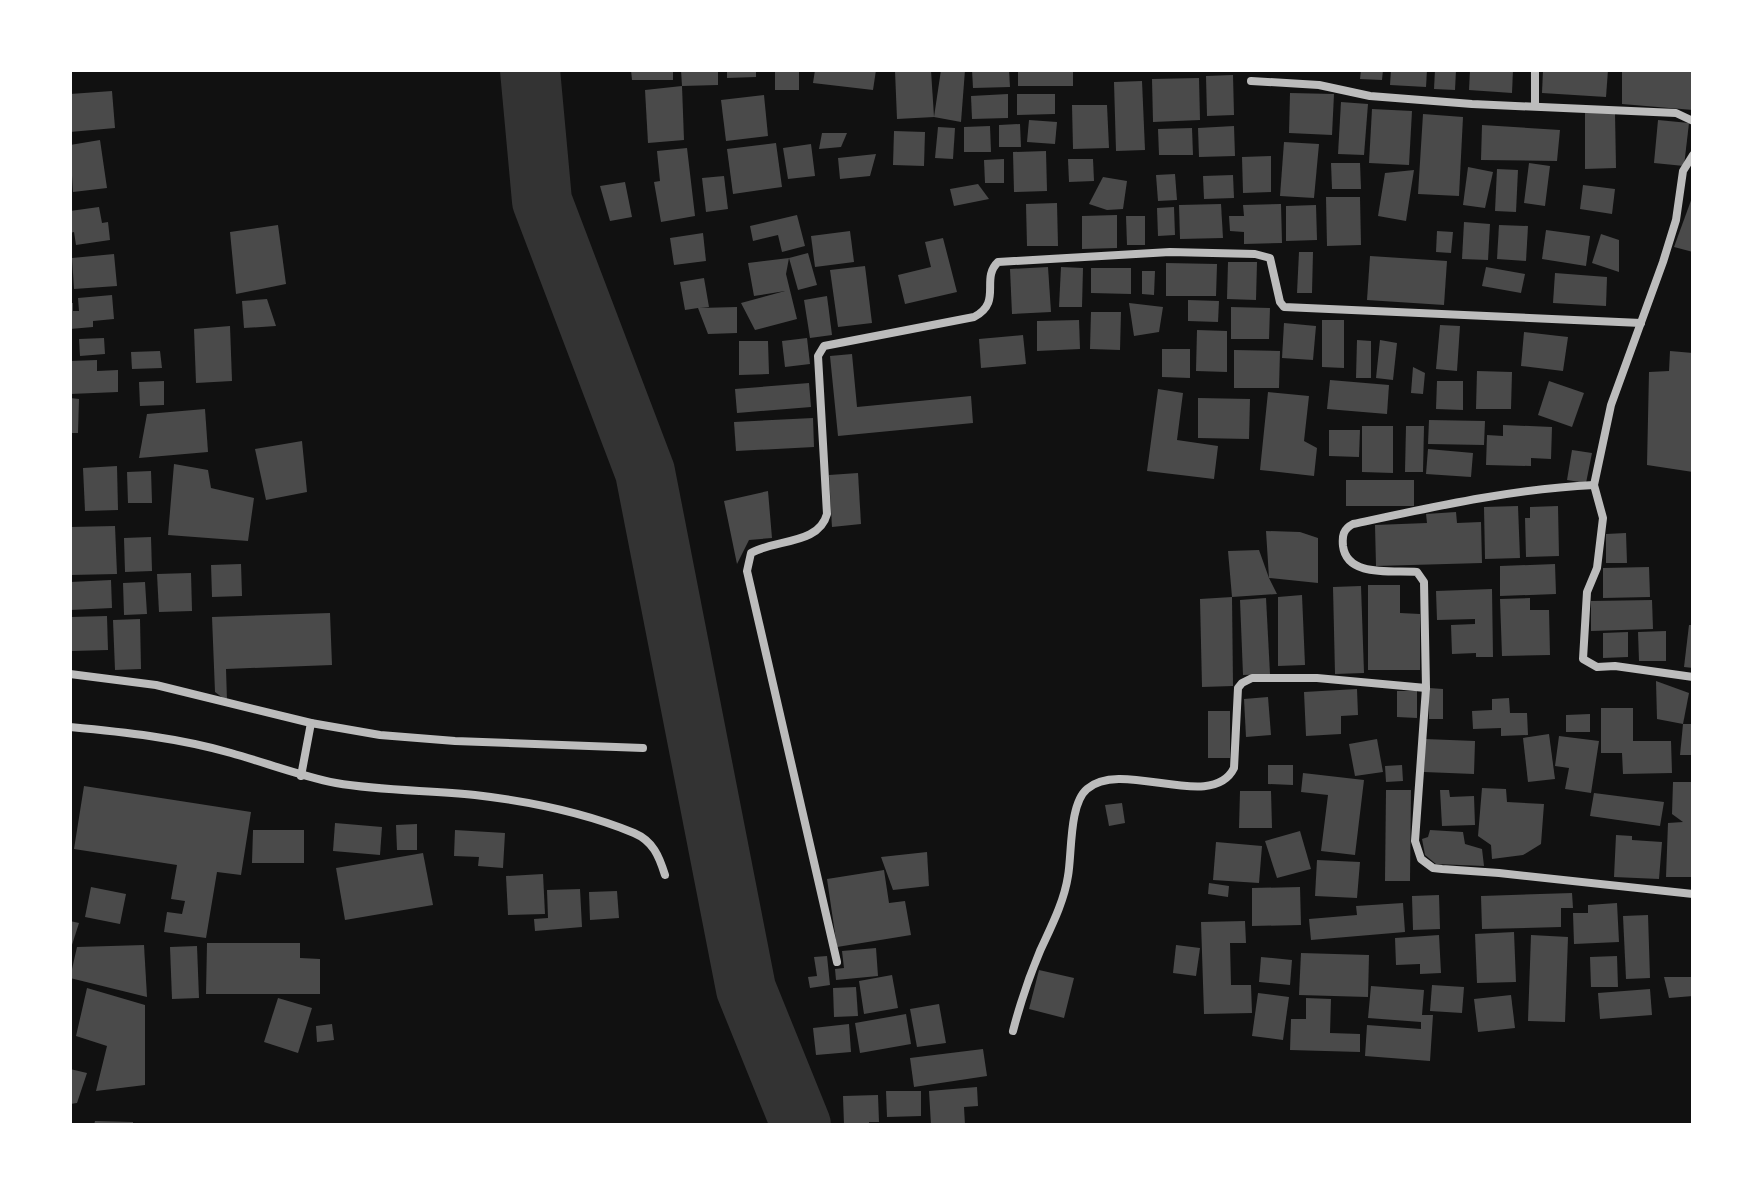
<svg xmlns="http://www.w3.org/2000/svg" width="1763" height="1195" viewBox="0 0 1763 1195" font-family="Quicksand,sans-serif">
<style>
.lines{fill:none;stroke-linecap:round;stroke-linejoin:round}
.river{stroke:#333;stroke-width:60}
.building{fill:#4a4a4a}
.minor{stroke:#bcbcbc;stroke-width:8}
</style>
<rect width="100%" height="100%" fill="#111"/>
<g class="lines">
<path class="river" d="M530,70L542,201L645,472L746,989L801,1125"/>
</g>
<g class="building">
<path d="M631,70H673V80H632Z"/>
<path d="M681,70H718V85L682,86Z"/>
<path d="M727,70H756V77L727,78Z"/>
<rect x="775" y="70" width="24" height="20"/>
<path d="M815,70H876L873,90L813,83Z"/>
<path d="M931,70L934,117L897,119L895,71Z"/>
<path d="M941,70H965L961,122L934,117Z"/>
<path d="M972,70H1009L1010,87L973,88Z"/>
<rect x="1018" y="70" width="55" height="16"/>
<path d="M1361,70H1383L1382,80L1360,79Z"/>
<path d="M1391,70H1427L1426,87L1390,85Z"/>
<path d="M1435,70H1456L1455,90L1434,89Z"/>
<path d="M1470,70H1513L1512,93L1469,90Z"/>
<path d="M1543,70H1608L1606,97L1542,93Z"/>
<path d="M1622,70H1693V110L1622,104Z"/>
<path d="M1233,75L1234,115L1207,116L1206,76Z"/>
<path d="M1199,78L1200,120L1153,122L1152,79Z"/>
<path d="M1142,81L1145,150L1116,151L1114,82Z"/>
<path d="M682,86L684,140L648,143L645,90Z"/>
<path d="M112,91L115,128L70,132V94Z"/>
<path d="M1290,93L1334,94L1332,135L1289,133Z"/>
<path d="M1008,94V118L972,119L971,96Z"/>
<path d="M1017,94H1055V114L1017,115Z"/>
<path d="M764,95L768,136L726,141L721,100Z"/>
<path d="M1341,102L1368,104L1364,155L1338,154Z"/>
<path d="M1072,105H1107L1109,148L1073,149Z"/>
<path d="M1372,109L1412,111L1409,165L1369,163Z"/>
<path d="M1585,113H1615L1616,168L1585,169Z"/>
<path d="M1423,114L1463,117L1459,196L1418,194Z"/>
<path d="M1029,120L1057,122L1055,144L1027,142Z"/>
<path d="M1658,120L1689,123L1684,166L1654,163Z"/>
<path d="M1020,124L1021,147H999V125Z"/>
<path d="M1482,125L1560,130L1557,161L1481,160Z"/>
<path d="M990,126L991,152H964V127Z"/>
<path d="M1234,126L1235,156L1199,157L1198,128Z"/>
<path d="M938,127L955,128L953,159L935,158Z"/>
<path d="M1192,128L1193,155H1159L1158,129Z"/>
<path d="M894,131L925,132L924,166L893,165Z"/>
<path d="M822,133H847L841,147L819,149Z"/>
<path d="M100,140L107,188L73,192L70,145Z"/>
<path d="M1284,142L1319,144L1314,198L1280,196Z"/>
<path d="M776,143L782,187L733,194L727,149Z"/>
<path d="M811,144L815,176L788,179L783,148Z"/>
<path d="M687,148L695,216L661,222L654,182L660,181L657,151Z"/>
<path d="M1046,151L1047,191L1014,192L1013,152Z"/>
<path d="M876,154L870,176L840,179L838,158Z"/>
<path d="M1271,156V192L1243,193L1242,157Z"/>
<path d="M1004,159V183H985L984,160Z"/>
<path d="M1068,159H1093L1094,181L1069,182Z"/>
<path d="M1331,163H1360L1361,189H1332Z"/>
<path d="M1529,163L1550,166L1545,206L1524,203Z"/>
<path d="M1468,167L1493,172L1485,208L1463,205Z"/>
<path d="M1497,169L1518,170L1516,212L1495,211Z"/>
<path d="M1414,170L1406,221L1378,216L1385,173Z"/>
<path d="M1175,174L1177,200L1158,201L1156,175Z"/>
<path d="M1233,175L1234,198L1204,199L1203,176Z"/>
<path d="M724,176L728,209L706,212L702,178Z"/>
<path d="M1103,177L1127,181L1123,209L1107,210L1089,204Z"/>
<path d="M625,182L632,217L610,221L600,186Z"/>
<path d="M978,184L989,199L954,206L950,189Z"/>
<path d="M1583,185L1615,189L1612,214L1580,209Z"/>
<path d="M1693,195V252L1674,247Z"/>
<path d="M1326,197H1360L1361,245L1327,246Z"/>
<path d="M1057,203L1058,246H1027L1026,204Z"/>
<path d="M1221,204L1223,238L1180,239L1179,205Z"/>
<path d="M1281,204L1282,243L1244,244V232L1230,231L1229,216H1244L1243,205Z"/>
<path d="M1316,205L1317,240L1286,241V206Z"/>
<path d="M99,207L102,223L108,222L110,240L76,245L74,232L70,233V211Z"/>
<path d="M1174,207L1175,235L1158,236L1157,208Z"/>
<path d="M797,215L805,246L782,252L778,235L753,241L750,226Z"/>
<path d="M1117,215V248L1082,249V216Z"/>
<path d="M1126,216H1145V245H1127Z"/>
<path d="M1464,222L1490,224L1488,260L1462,259Z"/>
<path d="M278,225L286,284L236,294L230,232Z"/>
<path d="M1499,225L1528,226L1526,261L1497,259Z"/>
<path d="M1546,230L1590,236L1586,266L1542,259Z"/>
<path d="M850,231L854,262L815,267L811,236Z"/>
<path d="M1437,231L1453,232L1451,253L1436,252Z"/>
<path d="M703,233L706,261L674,265L670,238Z"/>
<path d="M1601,234L1619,240V272L1592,263Z"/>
<path d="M943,238L957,292L905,304L898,275L931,267L925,242Z"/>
<path d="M1299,252H1313L1312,293H1297Z"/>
<path d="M808,253L817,285L798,290L789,258L786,274L797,319L755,330L741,303L785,291L754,296L748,263L789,258Z"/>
<path d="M114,254L117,286L74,289L72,258Z"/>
<path d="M1370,256L1447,261L1444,305L1367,300Z"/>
<path d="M1228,262H1257L1256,300L1227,299Z"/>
<path d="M1166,263L1217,264L1216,296H1166Z"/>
<path d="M865,266L872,323L838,327L830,270Z"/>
<path d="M1048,267L1051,312L1012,314L1010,269Z"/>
<path d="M1061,267L1083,268L1082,307H1059Z"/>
<path d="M1486,267L1525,274L1521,293L1482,286Z"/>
<path d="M1091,268H1131V294L1091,293Z"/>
<path d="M1142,271H1155L1154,295L1142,294Z"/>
<path d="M1555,273L1607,277L1606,306L1553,303Z"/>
<path d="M704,278L709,307L700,308L737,307V333L708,334L698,308L685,310L680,282Z"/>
<path d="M112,295L114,319L93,321V327L70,329V303H73V311H79L78,298Z"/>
<path d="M827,296L832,335L810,338L804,300Z"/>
<path d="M267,299L276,326L244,328L242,301Z"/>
<path d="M1188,300L1219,301L1218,322L1188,321Z"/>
<path d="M1129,303L1163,307L1159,332L1134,336Z"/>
<path d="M1231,307L1270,308L1269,339H1231Z"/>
<path d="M1091,312H1121L1120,350L1090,349Z"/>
<path d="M1079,320L1080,349L1037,351V321Z"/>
<path d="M1322,320H1344V368L1322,367Z"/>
<path d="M1284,323L1316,326L1313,360L1282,358Z"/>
<path d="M1440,325L1460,326L1457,371L1436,369Z"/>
<path d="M230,326L232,381L196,383L194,329Z"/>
<path d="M1197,330L1227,331V372L1196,371Z"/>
<path d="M1524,332L1568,337L1563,371L1521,366Z"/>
<path d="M1023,335L1026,364L981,368L979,339Z"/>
<path d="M104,338L105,354L80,356L79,339Z"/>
<path d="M807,338L810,364L785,367L782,341Z"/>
<path d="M1357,340L1371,341V378H1356Z"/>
<path d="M1380,340L1397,343L1393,380L1376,378Z"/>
<path d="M739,341H768L769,374L739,375Z"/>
<path d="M1162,349H1190V378L1162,377Z"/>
<path d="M1234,350L1280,351L1279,388H1234Z"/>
<path d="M160,351L162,368L132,369L131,352Z"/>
<path d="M1670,351L1693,353V472L1647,465L1649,372L1669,371Z"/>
<path d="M852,354L857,407L971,396L973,423L838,436L830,356Z"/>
<path d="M97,360V371L118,370V392L70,394V361Z"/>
<path d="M1413,367L1425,373L1423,394L1411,393Z"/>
<path d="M1477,371L1512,372L1511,409H1476Z"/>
<path d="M1330,380L1389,385L1387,414L1327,409Z"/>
<path d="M164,381V405L140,406L139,382Z"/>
<path d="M1437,381H1463V410L1436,409Z"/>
<path d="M1549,381L1584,393L1572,427L1538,415Z"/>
<path d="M809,383L811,407L737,413L735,389Z"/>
<path d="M1158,389L1183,393L1177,440L1218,446L1214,479L1147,471Z"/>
<path d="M1268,392L1309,396L1304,441L1317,448L1314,476L1260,470Z"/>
<path d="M70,398L79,399L78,433H70Z"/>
<path d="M1198,398L1250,399L1249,439L1198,438Z"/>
<path d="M205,409L208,452L139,458L147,414Z"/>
<path d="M813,418L814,447L736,451L734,422Z"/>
<path d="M1429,420L1485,421L1484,445L1428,444Z"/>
<path d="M1503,425L1552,427L1551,459L1531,458V466L1486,465L1487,435L1503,436Z"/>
<path d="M1362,426H1393V473L1362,472Z"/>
<path d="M1406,426H1424L1423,472H1405Z"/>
<path d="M1329,430H1360L1359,457L1329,456Z"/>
<path d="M302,441L307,492L266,500L255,449Z"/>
<path d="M1428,449L1473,453L1471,477L1426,474Z"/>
<path d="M1572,450L1592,453L1586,483L1567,480Z"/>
<path d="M174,464L208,470L211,488L254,498L248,541L168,535Z"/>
<path d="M117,466L118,510L85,511L83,468Z"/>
<path d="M151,471L152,503H128L127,472Z"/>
<path d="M858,473L861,524L832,527L829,475Z"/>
<rect x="1346" y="480" width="68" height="26"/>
<path d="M768,491L772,538L749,540L737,564L724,501Z"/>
<path d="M1518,506L1520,558L1485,559L1484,507Z"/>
<path d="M1558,506L1559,556L1526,557L1525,518H1530V507Z"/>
<path d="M1456,512L1457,523L1481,522L1482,563L1376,566L1375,525L1427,523L1426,514Z"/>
<path d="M115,526L117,574L70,575V527Z"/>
<path d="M1266,531L1300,532L1318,538V583L1269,578L1277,594L1232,597L1228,551L1259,550L1269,578Z"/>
<path d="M1626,533L1627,563H1606V534Z"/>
<path d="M151,537L152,571L125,572L124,538Z"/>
<path d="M241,564L242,596L212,597L211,565Z"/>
<path d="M1555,564L1556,594L1500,596V566Z"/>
<path d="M1649,567L1650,597L1603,598V568Z"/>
<path d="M191,573L192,611L159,612L157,574Z"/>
<path d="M111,580L112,608L70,610V582Z"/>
<path d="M145,582L147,614L124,615L123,583Z"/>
<path d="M1368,585H1400V613L1420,614V670H1368Z"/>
<path d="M1361,586L1364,673L1335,674L1333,587Z"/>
<path d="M1492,589L1493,657H1476V653L1452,654L1451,625L1475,624V619L1437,620L1436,591Z"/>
<path d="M1302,595L1305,665L1278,666V597Z"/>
<path d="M1232,597L1233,686L1202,687L1200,599Z"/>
<path d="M1266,598L1270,674L1243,675L1240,600Z"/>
<path d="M1530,598V610H1549L1550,655L1502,656L1500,599Z"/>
<path d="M1652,600L1653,629L1591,631V601Z"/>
<path d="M330,613L332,665L226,669L227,701L215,692L212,617Z"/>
<path d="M107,616L108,650L72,651L71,617Z"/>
<path d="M140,619L141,669L115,670L113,620Z"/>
<path d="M1689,625H1693V668L1684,667Z"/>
<path d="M1666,631V661H1639L1638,632Z"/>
<path d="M1628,632V657L1603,658V633Z"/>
<path d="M1656,681L1689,693L1683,724L1657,719Z"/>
<path d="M1429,688L1443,689V719H1429Z"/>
<path d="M1357,689L1358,715L1341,716V734L1306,736L1304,692Z"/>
<path d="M1397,691H1417V718L1397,717Z"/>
<path d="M1268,697L1271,735L1246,737L1244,699Z"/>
<path d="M1509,698L1510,713H1527L1528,735L1501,736V728L1473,729L1472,711L1492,710V699Z"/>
<path d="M1601,708H1633V741H1671L1672,773L1623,774L1622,753H1601Z"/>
<rect x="1208" y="711" width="22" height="47"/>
<path d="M1590,714V732H1566V715Z"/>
<path d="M1683,724H1693V755H1680Z"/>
<path d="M1549,734L1555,779L1528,782L1523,738Z"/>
<path d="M1559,736L1599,741L1591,793L1565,789L1569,768L1555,766Z"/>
<path d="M1377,739L1383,772L1355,776L1349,744Z"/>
<path d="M1425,739L1475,741L1474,774L1424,772Z"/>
<path d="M1268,765H1293V785L1268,784Z"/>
<path d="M1402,765L1403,781L1386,782L1385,766Z"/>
<path d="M1303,773L1364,780L1355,855L1321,851L1328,795L1301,792Z"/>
<path d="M1673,782H1693V877H1666L1668,823L1683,822L1672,814Z"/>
<path d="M84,786L251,812L241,875L217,872L206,938L164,932L167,912L182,914L185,901L171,899L177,865L74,849Z"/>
<path d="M1482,788L1506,789L1507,802L1544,804L1541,844L1523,855L1492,859L1491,845L1478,836Z"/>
<path d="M1386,790H1411L1410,881H1385Z"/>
<path d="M1440,790H1449L1450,797L1474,796L1475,825L1442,826Z"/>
<path d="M1240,791H1271L1272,828H1239Z"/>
<path d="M1594,793L1664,802L1660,826L1590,816Z"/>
<path d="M1122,803L1125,823L1109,826L1105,805Z"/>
<path d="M335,823L382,827L380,855L333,851Z"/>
<path d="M417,824V850H397L396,825Z"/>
<path d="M253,830H304V863H252Z"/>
<path d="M455,830L505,833L503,868L478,866L479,857L454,856Z"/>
<path d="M1430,830L1463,832L1465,844L1482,849L1484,866L1436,864L1425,855L1422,839L1428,837Z"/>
<path d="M1300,831L1311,869L1277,878L1265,841Z"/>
<path d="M1616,835L1632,836V840L1662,842L1659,879L1614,877Z"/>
<path d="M1216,842L1262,846L1259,883L1213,880Z"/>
<path d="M927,852L929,886L893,890L881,857Z"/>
<path d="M423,853L433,905L345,920L336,868Z"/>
<path d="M1317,860L1360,862L1357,898L1315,896Z"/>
<path d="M884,870L889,903L905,901L911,935L837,947L827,879Z"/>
<path d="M543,874L545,914L508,915L506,876Z"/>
<path d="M1209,883L1229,886L1228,897L1208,894Z"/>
<path d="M91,887L126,894L120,924L85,917Z"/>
<path d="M1300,887L1301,925L1252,926V888Z"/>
<path d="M580,889L582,927L535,931L534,919L548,918L547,890Z"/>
<path d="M617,891L619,918L590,920L589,892Z"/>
<path d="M1572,893L1573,908H1561V927L1482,929L1481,896Z"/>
<path d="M1439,895L1440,929L1413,930L1412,896Z"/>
<path d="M1403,903L1405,932L1311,940L1309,919L1357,915L1356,906Z"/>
<path d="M1617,903L1619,942L1574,944L1573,913H1588V905Z"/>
<path d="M1648,915L1650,978L1626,979L1623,916Z"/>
<path d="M70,921L79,923L71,948L70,947Z"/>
<path d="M1245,921L1246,943H1230L1231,985H1251L1252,1013L1204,1014L1201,922Z"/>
<path d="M1514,932L1516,982L1477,983L1475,934Z"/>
<path d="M1439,935L1441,973L1420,974V964L1396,965L1395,938Z"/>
<path d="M1531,935L1568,937L1565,1022L1528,1021Z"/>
<path d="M207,943H300V958L320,959V994H206Z"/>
<path d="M144,945L147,997L70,978L77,947Z"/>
<path d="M1176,945L1200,948L1196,976L1173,973Z"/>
<path d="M197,946L199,998L172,999L170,947Z"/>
<path d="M876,948L878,976L836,980L835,969L844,968L842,951Z"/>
<path d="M1301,953L1369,955L1368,997L1299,995Z"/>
<path d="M827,956L830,985L810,988L808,977L817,976L814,957Z"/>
<path d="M1617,956L1618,987H1591L1590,957Z"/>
<path d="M1261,957L1292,960L1290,985L1259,982Z"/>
<path d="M1039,970L1074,978L1064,1018L1029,1009Z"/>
<path d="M892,975L898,1008L864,1014L859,981Z"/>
<path d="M1664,977H1693V996L1669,998Z"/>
<path d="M1432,985L1464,987L1462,1013L1430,1011Z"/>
<path d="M1371,986L1424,990L1422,1015H1433L1430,1061L1365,1056L1367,1025L1421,1029V1022L1368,1018Z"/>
<path d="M856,987L858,1016L834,1017L833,988Z"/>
<path d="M87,988L145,1005V1085L96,1091L107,1046L76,1036Z"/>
<path d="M1650,989L1652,1015L1600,1019L1598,993Z"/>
<path d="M1258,993L1289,997L1283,1040L1252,1036Z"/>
<path d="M1511,995L1515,1028L1478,1032L1474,999Z"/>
<path d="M278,998L312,1008L298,1053L264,1042Z"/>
<path d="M1306,998L1331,999L1330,1033L1360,1034V1052L1290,1050L1291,1019H1306Z"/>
<path d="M939,1004L946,1043L917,1047L910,1009Z"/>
<path d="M906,1014L911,1044L860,1053L855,1023Z"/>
<path d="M332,1024L334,1040L317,1042L316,1026Z"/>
<path d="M849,1024L851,1052L816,1055L813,1028Z"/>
<path d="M983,1049L987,1076L914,1087L910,1058Z"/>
<path d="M70,1069L87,1073L77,1103L70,1104Z"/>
<path d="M977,1087L978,1106L964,1107L965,1125H931L929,1091Z"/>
<path d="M886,1091H921V1116L887,1117Z"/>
<path d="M878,1095L879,1122H869V1125H844L843,1096Z"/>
<path d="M95,1121L133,1122V1125H94Z"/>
</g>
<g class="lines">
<g class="minor">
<path d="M1251,81L1319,85L1370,96L1472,104L1676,113L1693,121"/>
<path d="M1535,105V70"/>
<path d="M1693,155L1683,171L1676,220L1663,262L1611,405L1594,485L1603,518L1597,568L1587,592L1583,659L1597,667L1615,666L1693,677"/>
<path d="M1594,485C1512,489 1433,507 1353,524C1343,529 1342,536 1343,546C1347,578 1393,570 1417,572L1424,582L1426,688L1415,841L1421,859L1433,868L1442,869L1499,873L1693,894"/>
<path d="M70,674L156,685L311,723L380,735L455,741L643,748"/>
<path d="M70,727C124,732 179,738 231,753C267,763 300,776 336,783C382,791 429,790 475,795C526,801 586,813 634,833C653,841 659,856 665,875"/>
<path d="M301,776L311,723"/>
<path d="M837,962L747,571L751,553C775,539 819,545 827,514L818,356L824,346L974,317C1003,302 980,279 998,262L1170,252L1255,254L1270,258L1280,302L1284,307L1641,323"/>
<path d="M1013,1031C1020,1004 1029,977 1040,951C1051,927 1064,902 1068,876C1072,854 1069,804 1087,789C1122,758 1212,813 1234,768L1238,688L1242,683L1252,678H1317L1426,688"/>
</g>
</g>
<rect width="1763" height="1195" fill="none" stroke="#ffffff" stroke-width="144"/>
</svg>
